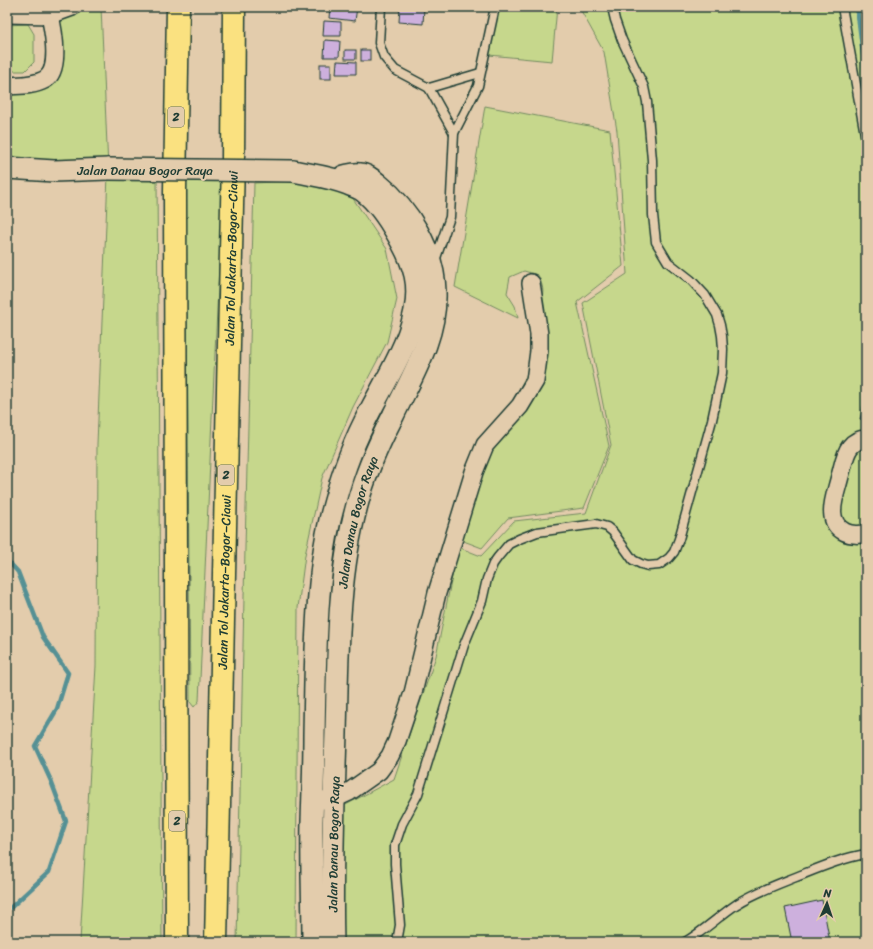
<svg xmlns="http://www.w3.org/2000/svg" width="873" height="949" viewBox="0 0 873 949" font-family="Sriracha,sans-serif">
<style>
.green{fill:#c6d78c;stroke:#728a60}
.lines{fill:none;stroke-linecap:round;stroke-linejoin:round}
.stream{stroke:#549094;stroke-width:4.5}
.building{fill:#cdb0dd;stroke:#1f3d34}
.service-casing{stroke:#1f3d34;stroke-width:11}
.minor-casing{stroke:#1f3d34;stroke-width:20}
.tertiary-casing{stroke:#1f3d34;stroke-width:24}
.motorway-casing{stroke:#1f3d34;stroke-width:25}
.service{stroke:#e3ccac;stroke-width:8}
.minor{stroke:#e3ccac;stroke-width:17}
.tertiary{stroke:#e3ccac;stroke-width:21}
.motorway{stroke:#fae180;stroke-width:22}
.tertiary-bridge-casing{stroke:#1f3d34;stroke-width:24;stroke-linecap:butt}
.tertiary-bridge{stroke:#e3ccac;stroke-width:21}
.labels{text-anchor:middle;dominant-baseline:central;stroke-width:4;stroke-linejoin:round;paint-order:stroke}
.shield{fill:#e3ccac;stroke:#5a6858;stroke-width:1}
.shield-label{font-size:12px;font-weight:bold;fill:#1f3d34}
.street-label{font-size:13px;fill:#1f3d34;stroke:#e3ccac}
</style>
<rect width="100%" height="100%" fill="#e3ccac"/>
<filter id="ink" filterUnits="userSpaceOnUse"><feTurbulence type="fractalNoise" baseFrequency=".025" numOctaves="2"/><feDisplacementMap in="SourceGraphic" scale="8" xChannelSelector="R" yChannelSelector="G"/><feConvolveMatrix kernelMatrix="1 2 1 2 8 2 1 2 1" color-interpolation-filters="sRGB"/></filter>
<g filter="url(#ink)">
<g class="green">
<path d="M68,7H101L108,169L7,168V85L49,76L50,15Z"/>
<path d="M496,7H557L552,61L489,55Z"/>
<path d="M579,7H866V942H315L314,822L394,779L436,656L458,547L481,556L514,521L586,513L611,445L583,303L627,274L617,131L604,52Z"/>
<path d="M28,24L34,34V62L25,71H7V25Z"/>
<path d="M485,106L610,130L623,266L577,302L609,446L584,508L508,518L482,548L461,540L483,459L526,376L534,341L533,310C544,297 546,292 538,275L524,271L510,277L507,293L515,306L518,318L455,287Z"/>
<path d="M108,175L157,178L162,942H80L96,666L97,444Z"/>
<path d="M186,177L223,178L199,701L194,707L190,702Z"/>
<path d="M313,180L352,197L387,249L397,299L387,342L353,407L322,478L305,555L298,608L296,942H237L245,548L254,183Z"/>
</g>
<g class="lines">
<g class="stream">
<path d="M857,7L866,78"/>
<path d="M7,560L18,572L43,637L68,673L57,709L35,746L51,781L66,821L49,872L7,911"/>
</g>
</g>
<g class="building">
<path d="M330,7H357L355,21L329,18Z"/>
<path d="M400,7H424L423,24L399,22Z"/>
<path d="M324,21L341,22V36H323Z"/>
<path d="M325,40L340,41L339,57H324Z"/>
<rect x="345" y="50" width="11" height="9"/>
<rect x="361" y="50" width="9" height="11"/>
<path d="M337,61L356,62V74H336Z"/>
<rect x="320" y="64" width="11" height="15"/>
<path d="M866,395V420L860,419Z"/>
<path d="M822,900L830,942H792L785,908Z"/>
</g>
<g class="lines">
<g class="service-casing">
<g id="service">
<path d="M381,7L379,43L384,57L395,70L429,88L454,133"/>
<path d="M842,7L866,140"/>
<path d="M429,88L480,73"/>
<path d="M435,261L450,217L454,133L478,86L495,7"/>
<path d="M397,942L400,925L395,864V845L402,824L418,794L464,645L482,601L487,579L493,564L498,557L509,544L519,539L537,532L596,524L607,527L613,532L633,560L641,564L648,566L659,565L669,558L674,552L679,539L712,420L722,373L723,349L722,336L720,325L717,315L705,295L691,280L668,262L656,242L653,215L652,160L647,102L644,87L622,40L615,20L612,7"/>
<path d="M685,942C704,931 719,916 737,904C756,892 776,885 796,877C819,868 842,858 866,854"/>
</g>
</g>
<g class="minor-casing">
<g id="minor">
<path d="M7,14L50,15L72,7"/>
<path d="M7,86C19,85 33,86 44,80C63,71 52,23 48,7"/>
<path d="M866,439C860,439 854,442 850,447C844,455 843,467 840,476C836,494 823,521 845,532C851,535 860,535 866,533"/>
<path d="M322,800L334,799L349,792L379,771L390,756L397,741L413,693L437,593L474,472L485,445L520,406L535,381L539,351V334L531,283"/>
</g>
</g>
<g class="tertiary-casing">
<g id="tertiary">
<path d="M7,168L54,171L108,169"/>
<path d="M293,171C312,175 330,177 348,184C352,186 356,187 360,189C382,203 409,250 415,275C426,325 384,380 364,423C349,453 338,487 330,520C325,541 322,563 320,584C315,634 315,685 314,735C314,764 313,792 312,821C311,861 313,902 313,942"/>
<path id="s1" d="M333,942C331,873 334,803 336,733C338,657 337,579 357,505C365,474 378,445 393,416C412,376 437,337 435,291C434,251 409,209 378,184C373,180 366,174 360,174C355,173 349,175 344,176"/>
</g>
</g>
<g class="motorway-casing">
<g id="motorway">
<path d="M177,942L175,191L178,7"/>
<path id="s2" d="M216,942L233,160L234,7"/>
</g>
</g>
<use href="#service" class="service"/>
<use href="#minor" class="minor"/>
<use href="#tertiary" class="tertiary"/>
<use href="#motorway" class="motorway"/>
<g class="tertiary-bridge-casing">
<path id="tertiary-bridge" d="M108,169L293,171"/>
</g>
<use href="#tertiary-bridge" class="tertiary-bridge"/>
</g>
</g>
<g class="labels">
<g class="shield">
<rect x="168" y="107" width="16" height="20" rx="3"/>
<rect x="218" y="465" width="16" height="20" rx="3"/>
<rect x="169" y="811" width="16" height="20" rx="3"/>
</g>
<g class="shield-label">
<text x="176" y="117">2</text>
<text x="226" y="475">2</text>
<text x="177" y="821">2</text>
</g>
<g class="street-label">
<text x="145" y="170">Jalan Danau Bogor Raya</text>
<text stroke="none"><textPath href="#s2" startOffset="684">Jalan Tol Jakarta–Bogor–Ciawi</textPath></text>
<text stroke="none"><textPath href="#s1" startOffset="422">Jalan Danau Bogor Raya</textPath></text>
<text stroke="none"><textPath href="#s2" startOffset="360">Jalan Tol Jakarta–Bogor–Ciawi</textPath></text>
<text stroke="none"><textPath href="#s1" startOffset="98">Jalan Danau Bogor Raya</textPath></text>
</g>
</g>
<rect width="873" height="949" fill="none" stroke="#e3ccac" stroke-width="24"/>
<rect x="12" y="12" width="849" height="925" fill="none" stroke="#1f3d34" stroke-width="1.5" filter="url(#ink)"/>
<g transform="translate(827 903) rotate(3)" stroke="#e3ccac" stroke-width="3" paint-order="stroke">
<path d="M0-3L7 15L0 10L-7 15Z" fill="#1f3d34"/>
<text y="-6" font-size="11" font-weight="bold" text-anchor="middle" fill="#1f3d34">N</text>
</g>
</svg>
